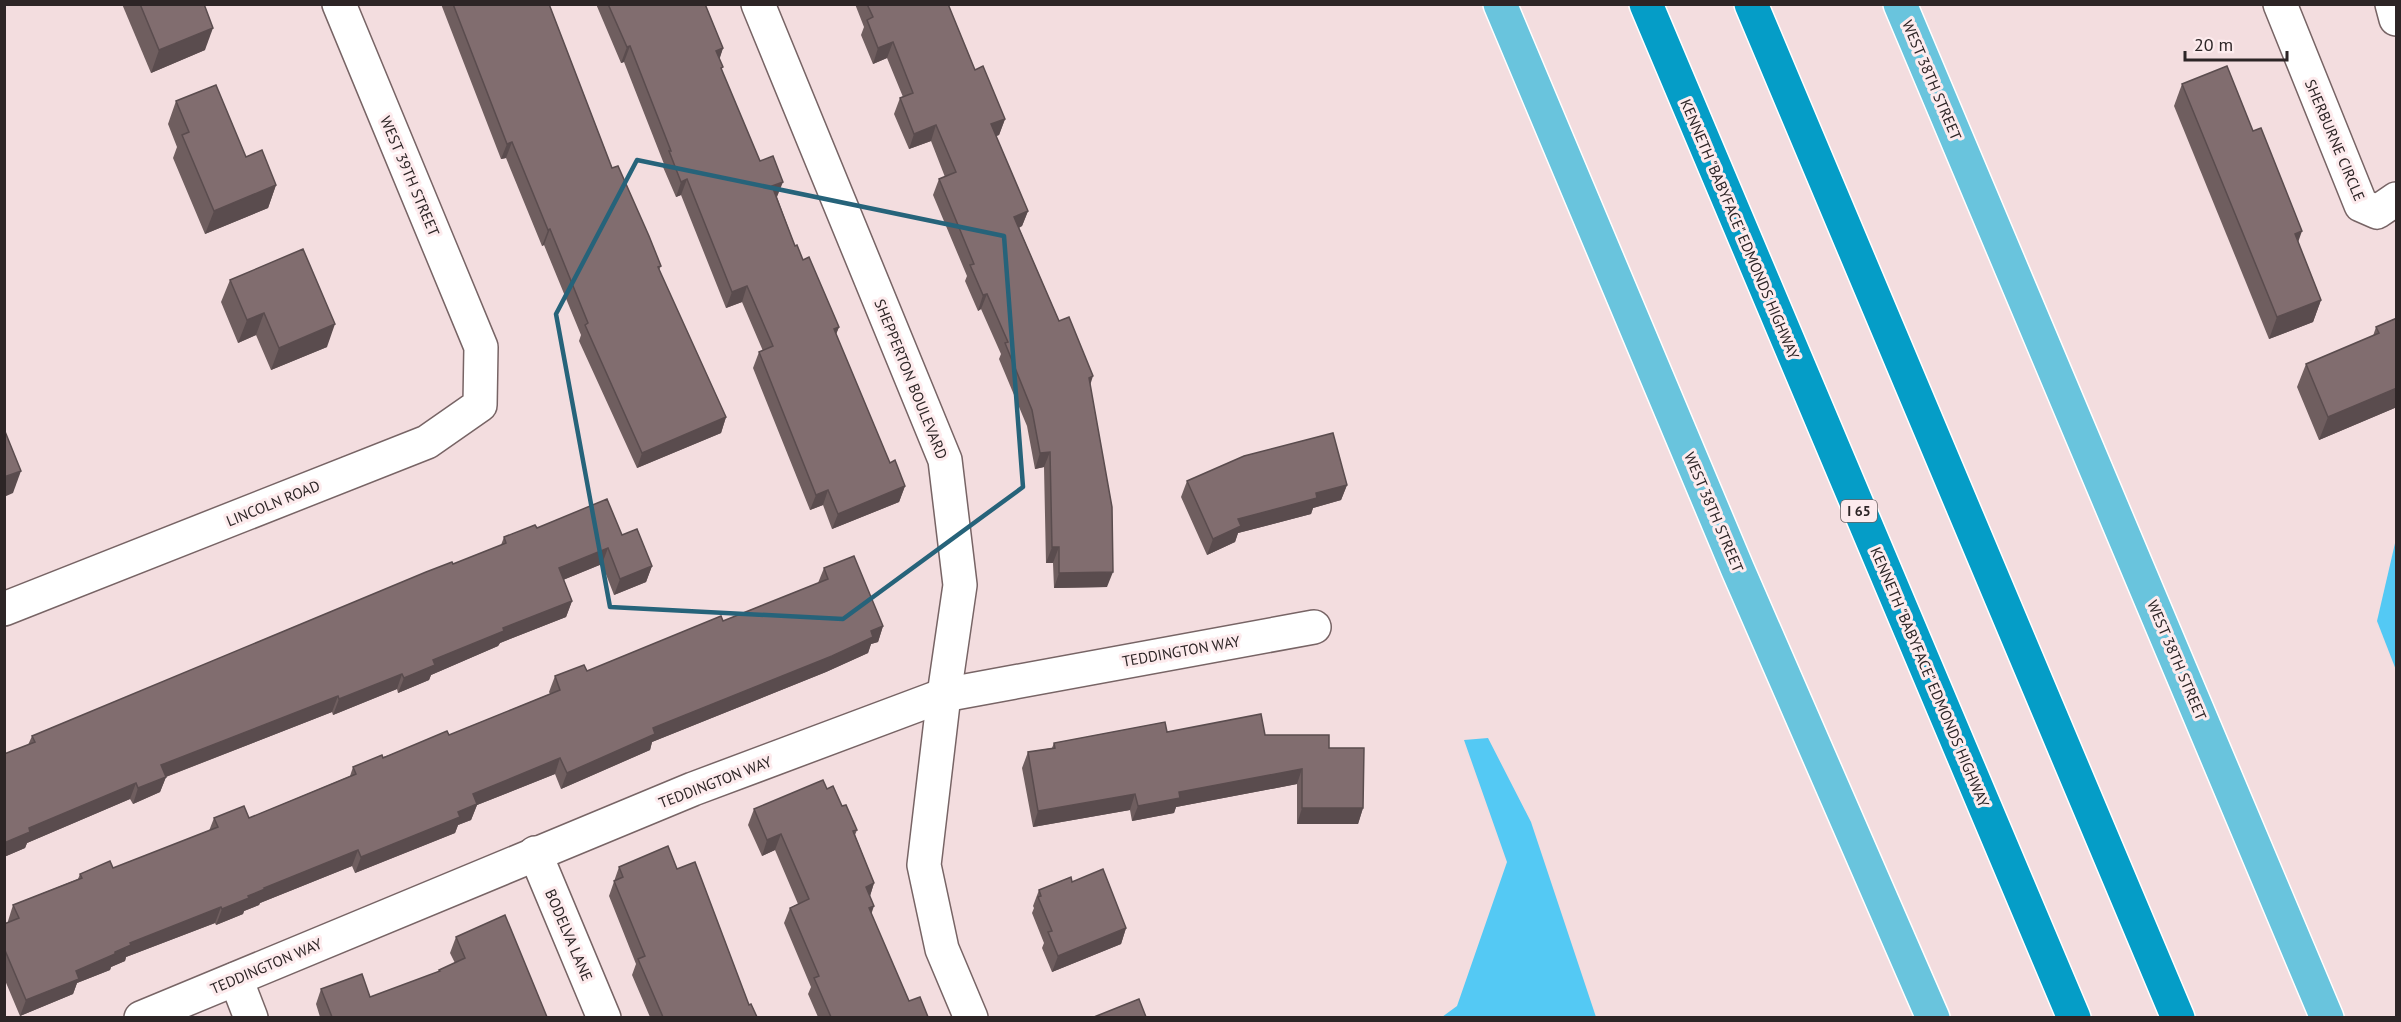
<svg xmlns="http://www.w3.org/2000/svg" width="2401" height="1022" viewBox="0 0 2401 1022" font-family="'PT Sans',sans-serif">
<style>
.water{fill:#54c9f4}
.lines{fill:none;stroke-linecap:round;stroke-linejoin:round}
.minor-casing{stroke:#776465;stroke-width:36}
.major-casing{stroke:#fff;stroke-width:36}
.highway-casing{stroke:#fff;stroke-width:36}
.minor{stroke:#fff;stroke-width:33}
.major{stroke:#69c4dd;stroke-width:33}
.highway{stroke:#059dc7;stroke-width:33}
.wall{fill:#6f5e5f}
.shaded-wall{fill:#5a4c4e}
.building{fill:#816d6f;stroke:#5a4c4e;stroke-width:1.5}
.marked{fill:none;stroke:#26637a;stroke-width:4.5;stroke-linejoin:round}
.labels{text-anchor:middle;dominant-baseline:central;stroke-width:6;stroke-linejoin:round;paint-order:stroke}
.shield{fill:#fdebed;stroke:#6b6062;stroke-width:1.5}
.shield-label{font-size:14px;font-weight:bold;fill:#2d2526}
.street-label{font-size:15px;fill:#2d2526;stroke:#fdebed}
</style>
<rect width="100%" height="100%" fill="#f3dddf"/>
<g class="water">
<path d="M2396,539V670L2377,621Z"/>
<path d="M1488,738L1531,822L1596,1017H1442L1457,1006L1507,862L1464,740Z"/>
</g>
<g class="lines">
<g class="minor-casing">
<g id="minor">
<path d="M758,4L945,460L960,585L944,695L924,865L942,949L971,1018"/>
<path d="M2280,4L2361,205L2377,212L2396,199"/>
<path d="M2392,4L2396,19"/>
<path d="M4,609L427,442L480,405L481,347L339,4"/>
<path d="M535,853L604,1018"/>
<path d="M236,979L251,1018"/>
<path d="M141,1018L693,789L944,695L1314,627"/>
</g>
</g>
<g class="major-casing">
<g id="major">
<path d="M1500,4L1738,570L1933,1018"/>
<path d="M1900,4L2327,1018"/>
</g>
</g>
<g class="highway-casing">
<g id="highway">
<path d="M1646,4L2074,1018"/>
<path d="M1751,4L2178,1018"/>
</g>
</g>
<use href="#minor" class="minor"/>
<use href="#major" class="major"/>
<use href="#highway" class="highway"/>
</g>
<g class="wall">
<path d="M122,4H204L205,50L151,73Z"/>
<path d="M441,4H549L612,168L661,266L659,270L726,417L721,433L637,468L579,341L581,335L544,245L542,246L506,158L501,159Z"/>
<path d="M596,4H705L723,48L719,59L721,71L760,161L777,197L795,246L803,260L839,327L836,334L890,463L905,486L899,502L832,529L823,505L810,510L753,368L759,352L763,351L742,302L726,308L681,195L676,197L663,167L664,164L624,62L621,63Z"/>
<path d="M855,4H948L975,70L1005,119L999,135L996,136L1028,211L1022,226L1019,228L1059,321L1090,385L1107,587L1054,588L1053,563H1046L1044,467L1035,469L1027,426L999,359L1001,354L981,309L978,311L965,281L967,276L933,195L939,179L945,177L931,141L909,149L894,114L900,98L903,97L887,58L873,64L861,35L864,27Z"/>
<path d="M2182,84L2253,131L2321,300L2313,322L2269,339L2174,106Z"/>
<path d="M176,101L246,157L276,185L268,208L205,234L173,158L177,147L168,124Z"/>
<path d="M230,280L327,347L271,370L256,335L238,343L221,302Z"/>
<path d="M2397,318V407L2319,440L2297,387L2306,364L2373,336L2376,327Z"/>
<path d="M1187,481L1347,485L1341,500L1313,508L1311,514L1238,533L1235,542L1207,555L1181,497Z"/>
<path d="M537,528L622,535L652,566L646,582L614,595L602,564L563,580L572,601L566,617L500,643L498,646L431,675L429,680L398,693L397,689L333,715L332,712L166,777L160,792L133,804L130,799L27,843L25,848L4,857V754L28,745L32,736L501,545L504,537Z"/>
<path d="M824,568L883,626L878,642L871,644L868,653L826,672L652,742L650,750L561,789L555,774L477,805L471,820L458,825L455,833L355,873L352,866L260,903L259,905L244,911L243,914L216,925L215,923L126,957L125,961L111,967L110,970L77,983L73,994L20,1016L4,978V924L8,923V921L13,905L78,879L80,874L113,868L209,831L214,818H249L350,776L353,767L449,735L550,694L549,692L555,676L587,671L723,621L818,583Z"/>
<path d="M1167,732L1265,735L1329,748L1363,808L1358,824H1297V784L1176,807L1174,813L1132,821L1130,810L1033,827L1022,768L1028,752L1052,748L1054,743Z"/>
<path d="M827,789L842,806L857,830L855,835L874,883L870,896L871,914L909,1001L928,1017H818L808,994L811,987L784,923L790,908L798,904L775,850L762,856L748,825L754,809Z"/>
<path d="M619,867L677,869L749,1005L757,1017H650L632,975L636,964L609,896Z"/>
<path d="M1072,882L1126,928L1121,944L1052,972L1042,948L1044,943L1032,913L1034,908L1033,906L1039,890Z"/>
<path d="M456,937L547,1017H320L316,1004L321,989L370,997L439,972V970L455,963L450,953Z"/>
</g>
<g class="shaded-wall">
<path d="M213,28L205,50L151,73L159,50Z"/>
<path d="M893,42L887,58L873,64L878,48Z"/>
<path d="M630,46L624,62L621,63L627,47Z"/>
<path d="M723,48L718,64L716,51Z"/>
<path d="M1005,119L999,135L986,140L991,124Z"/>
<path d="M936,125L931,141L909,149L914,134Z"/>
<path d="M512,142L506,158L501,159L507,144Z"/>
<path d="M687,179L681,195L676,197L681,182Z"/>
<path d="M783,182L777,197L767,202L772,186Z"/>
<path d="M276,185L268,208L205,234L214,211Z"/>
<path d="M1028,211L1022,226L1008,232L1014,217Z"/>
<path d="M550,229L544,245L542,246L548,230Z"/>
<path d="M2302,231L2294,254L2295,234Z"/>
<path d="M747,286L742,302L726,308L732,292Z"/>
<path d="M987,294L981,309L978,311L983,295Z"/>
<path d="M2321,300L2313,322L2269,339L2277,317Z"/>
<path d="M264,313L256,335L238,343L247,320Z"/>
<path d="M335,324L327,347L271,370L279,348Z"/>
<path d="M839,327L833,342L834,329Z"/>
<path d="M1093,376L1088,392L1089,378Z"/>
<path d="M2397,388V407L2319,440L2328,417Z"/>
<path d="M726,417L721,433L637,468L642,453Z"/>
<path d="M1050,452L1044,467L1035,469L1040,453Z"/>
<path d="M21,471L13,493L4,497V477Z"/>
<path d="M1347,485L1341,500L1313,508L1311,514L1238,533L1235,542L1207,555L1213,539L1238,519L1316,493Z"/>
<path d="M905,486L899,502L832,529L838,514Z"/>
<path d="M828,490L823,505L810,510L816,495Z"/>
<path d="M1052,547H1059L1053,563H1046Z"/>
<path d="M608,548L602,564L553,584L559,568Z"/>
<path d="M652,566L646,582L614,595L620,579Z"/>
<path d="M1113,572L1107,587L1054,588L1059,573Z"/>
<path d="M572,601L566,617L500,643L498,646L431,675L429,680L398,693L404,678L433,660L503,628Z"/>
<path d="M883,626L878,642L871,644L868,653L826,672L652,742L650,750L561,789L567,773L653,728Z"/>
<path d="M402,674L397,689L333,715L339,699Z"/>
<path d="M338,696L332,712L155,781L161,765Z"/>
<path d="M560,758L555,774L477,805L471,820L458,825L455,833L355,873L361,857L458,812L473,794Z"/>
<path d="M1302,769L1297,784L1176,807L1174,813L1132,821L1138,806L1179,792Z"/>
<path d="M166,777L160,792L133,804L138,788Z"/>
<path d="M136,783L130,799L27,843L25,848L4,857V843L29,828Z"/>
<path d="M1135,794L1130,810L1033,827L1038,811Z"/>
<path d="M1302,808H1363L1358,824H1297Z"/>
<path d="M781,834L775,850L762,856L767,840Z"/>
<path d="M358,850L352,866L260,903L259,905L244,911L243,914L216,925L222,909L264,888Z"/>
<path d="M874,883L869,899L866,887Z"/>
<path d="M874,906L869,921V908Z"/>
<path d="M221,907L215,923L126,957L125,961L111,967L110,970L77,983L73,994L20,1016L26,1000L76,971L115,952L130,943Z"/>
<path d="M1126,928L1121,944L1052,972L1058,956Z"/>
</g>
<g class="building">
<path d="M140,4H204L213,28L159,50Z"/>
<path d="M453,4H549L612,168L618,166L649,236L661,266L658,267L726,417L642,453L585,325L588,323L550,229L548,230L512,142L507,144Z"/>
<path d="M608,4H705L723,48L716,51L723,67L721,68L760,161L773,156L783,182L772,186L795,246L797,245L803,260L809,257L839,327L834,329L890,463L895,460L905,486L838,514L828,490L816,495L759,352L773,346L747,286L732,292L687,179L681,182L669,151H671L630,46L627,47Z"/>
<path d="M867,4H948L975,70L983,66L1005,119L991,124L1028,211L1014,217L1059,321L1069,317L1093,376L1089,378L1112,507L1113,572L1059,573V547H1052L1050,452L1040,453L1032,410L1005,343L1008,342L987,294L983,295L970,265L974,264L939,179L956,172L936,125L914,134L900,98L913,93L893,42L878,48L867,20L873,17Z"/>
<path d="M2227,66L2253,131L2261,128L2302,231L2295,234L2321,300L2277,317L2182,84Z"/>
<path d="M216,85L246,157L262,150L276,185L214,211L182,135L189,132L176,101Z"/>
<path d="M303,249L335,324L279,348L264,313L247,320L230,280Z"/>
<path d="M2397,318V388L2328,417L2306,364L2379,333L2376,327Z"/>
<path d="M4,429L21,471L4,477Z"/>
<path d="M1333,433L1347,485L1316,493L1317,498L1238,519L1241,526L1213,539L1187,481L1244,456Z"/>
<path d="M607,499L622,535L637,529L652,566L620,579L608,548L559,568L572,601L503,628L504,631L433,660L435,665L404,678L402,674L339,699L338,696L161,765L166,777L138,788L136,783L29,828L30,832L4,843V754L35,742L32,736L426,572L452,562L453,564L506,543L504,537L535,525L537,528Z"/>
<path d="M854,556L883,626L871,631L873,637L832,656L653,728L655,734L567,773L560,758L473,794L477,804L458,812L460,817L361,857L358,850L264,888L265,889L248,896L249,898L222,909L221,907L130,943L131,945L115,952V954L76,971L79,979L26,1000L4,948V924L19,918L13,905L82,878L80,874L110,861L113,868L218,827L214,818L244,806L249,818L356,774L353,767L382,755L383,758L447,731L449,735L560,690L555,676L584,665L587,671L721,616L723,621L828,579L824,568Z"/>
<path d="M1261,714L1265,735H1329V748H1364L1363,808H1302V769L1179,792L1180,798L1138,806L1135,794L1038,811L1028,752L1055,748L1054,743L1165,722L1167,732Z"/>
<path d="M823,780L827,789L833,786L842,806L846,805L857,830L853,831L874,883L866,887L874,906L869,908L909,1001L920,997L928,1017H831L814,978L819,976L790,908L809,899L781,834L767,840L754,809Z"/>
<path d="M668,846L677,869L695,862L749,1005L751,1004L757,1017H663L638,959L645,956L614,881L623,877L619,867Z"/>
<path d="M1103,869L1126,928L1058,956L1048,932L1052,931L1038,897L1041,896L1039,890L1071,877L1072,882Z"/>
<path d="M505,915L547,1017H332L321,989L362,974L370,997L440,971L439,970L465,958L456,937Z"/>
<path d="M1139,999L1146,1017H1094Z"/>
</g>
<path class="marked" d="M637,160L1004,236L1023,487L843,619L610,607L556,314Z"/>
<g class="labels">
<rect class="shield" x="1841" y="500" width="36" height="22" rx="4.5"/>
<g class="shield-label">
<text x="1859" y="511">I 65</text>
</g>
<g class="street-label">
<text transform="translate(1932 80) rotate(67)">WEST 38TH STREET</text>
<text transform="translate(2335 140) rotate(67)">SHERBURNE CIRCLE</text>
<text transform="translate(410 176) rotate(67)">WEST 39TH STREET</text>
<text transform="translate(1740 229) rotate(67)">KENNETH "BABYFACE" EDMONDS HIGHWAY</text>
<text transform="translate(911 379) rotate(68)">SHEPPERTON BOULEVARD</text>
<text transform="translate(273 503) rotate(-22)">LINCOLN ROAD</text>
<text transform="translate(1714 512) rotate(67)">WEST 38TH STREET</text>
<text transform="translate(1181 651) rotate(-10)">TEDDINGTON WAY</text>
<text transform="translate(2177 660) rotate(67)">WEST 38TH STREET</text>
<text transform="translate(1930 677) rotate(67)">KENNETH "BABYFACE" EDMONDS HIGHWAY</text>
<text transform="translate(715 782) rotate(-21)">TEDDINGTON WAY</text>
<text transform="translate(569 935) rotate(67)">BODELVA LANE</text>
<text transform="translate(266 966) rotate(-23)">TEDDINGTON WAY</text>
</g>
</g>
<rect width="2401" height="1022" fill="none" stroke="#2d2526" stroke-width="12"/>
<path d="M2185 51v9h102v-9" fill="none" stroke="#2d2526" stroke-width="3"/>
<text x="2194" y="51" font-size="18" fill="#2d2526" stroke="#fdebed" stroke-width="4.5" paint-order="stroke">20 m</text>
</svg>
